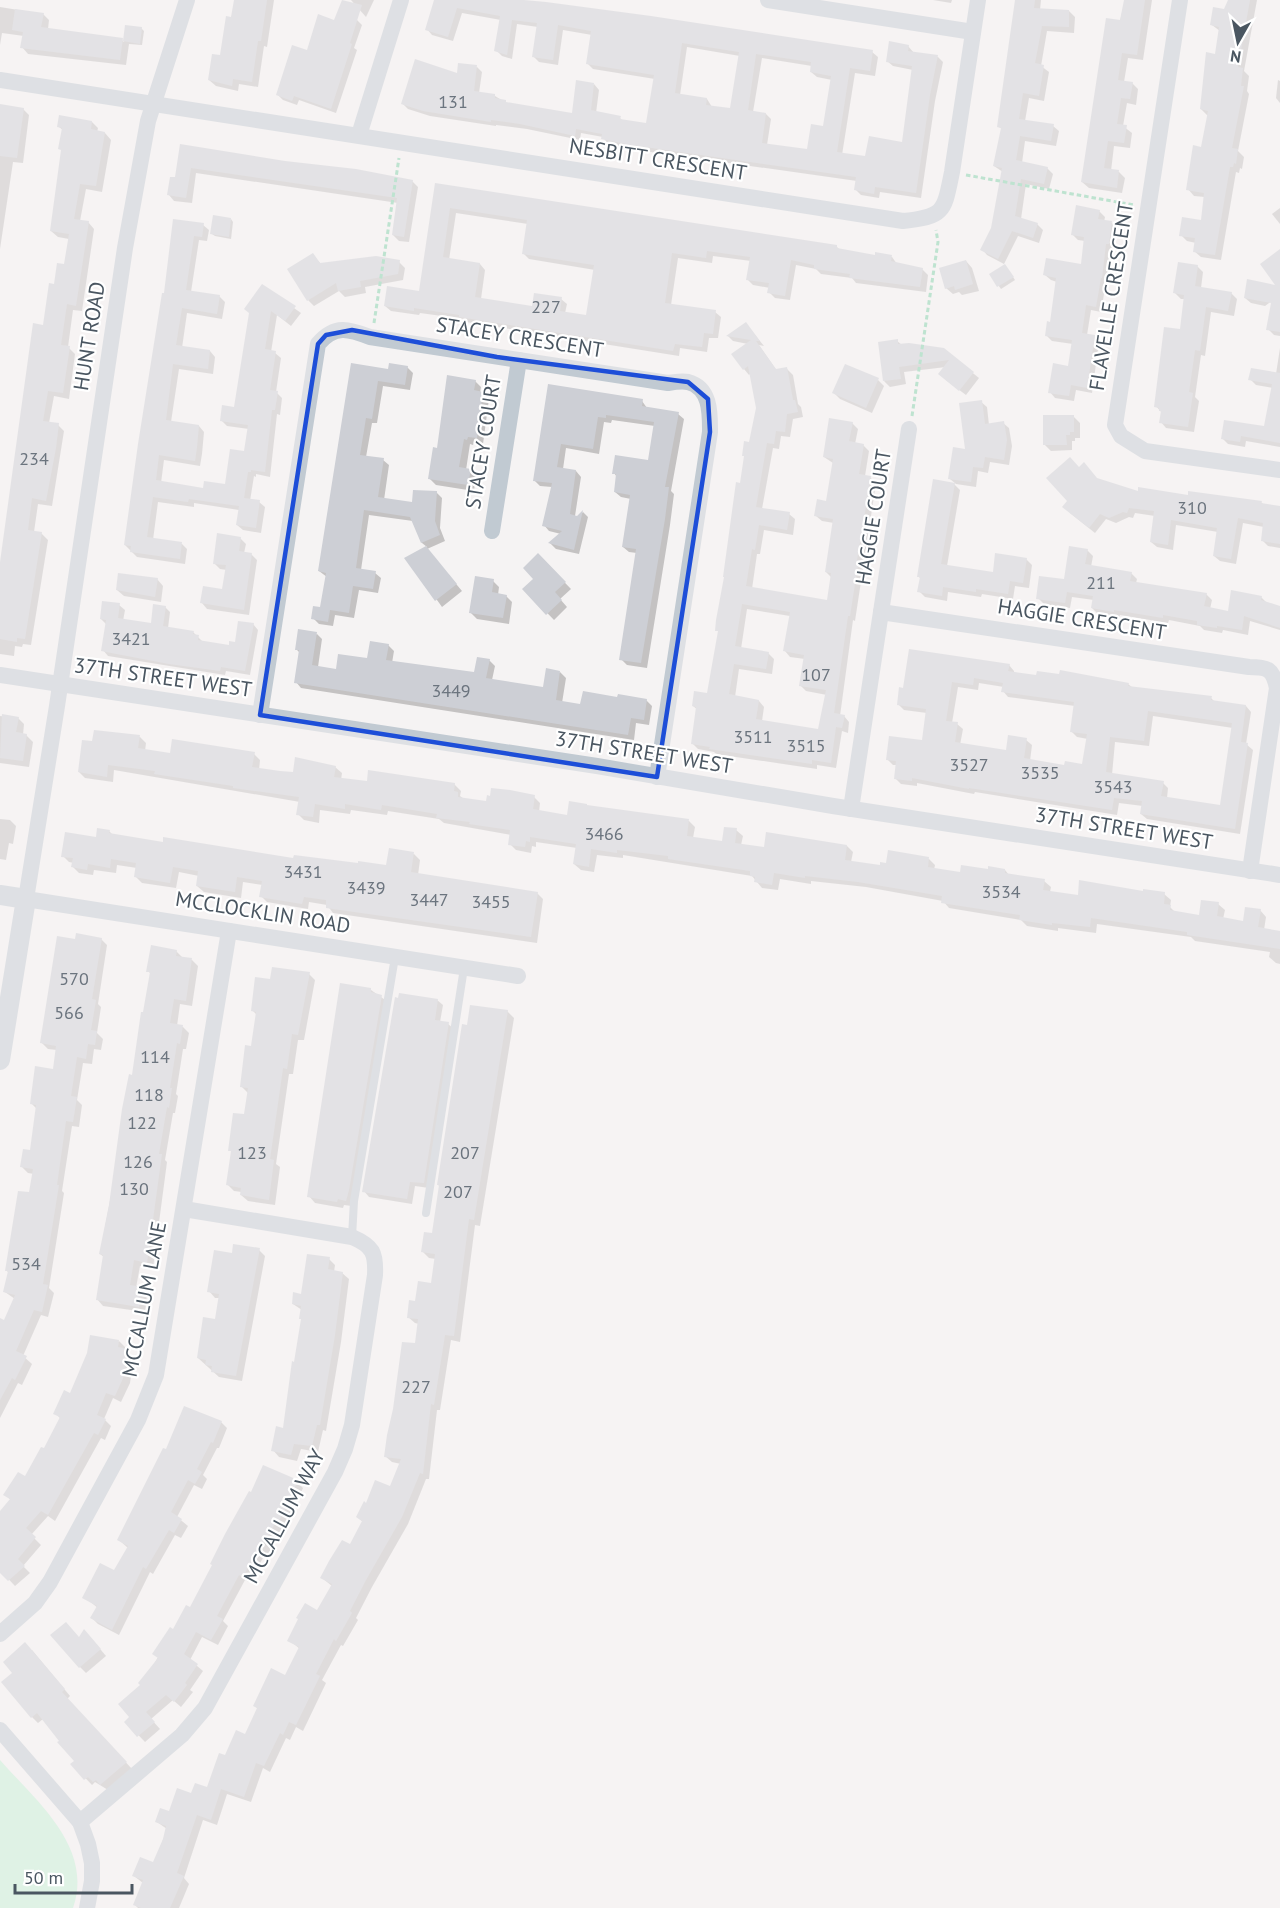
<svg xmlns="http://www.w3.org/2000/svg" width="1280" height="1908" viewBox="0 0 1280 1908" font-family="'PT Sans',sans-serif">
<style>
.green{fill:#c3f1d5}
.shadow{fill:#0003;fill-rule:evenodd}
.building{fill:#cdcfd5;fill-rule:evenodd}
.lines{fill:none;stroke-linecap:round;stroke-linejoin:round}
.path{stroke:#7ad0a6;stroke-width:3;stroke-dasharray:4.5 3;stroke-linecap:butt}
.service{stroke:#c1cad2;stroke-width:8}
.minor{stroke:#c1cad2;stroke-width:16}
.tertiary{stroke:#c1cad2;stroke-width:20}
.marked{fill:none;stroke:#1d4ed8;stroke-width:4.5;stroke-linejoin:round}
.labels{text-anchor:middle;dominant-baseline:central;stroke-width:4.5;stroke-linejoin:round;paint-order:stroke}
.number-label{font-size:18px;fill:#6b747e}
.street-label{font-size:21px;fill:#4a5661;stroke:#fff}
</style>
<rect width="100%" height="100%" fill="#f5f3f3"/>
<path class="green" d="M0,1760C36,1801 94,1847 73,1908H0Z"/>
<g class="shadow">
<path d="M236,0H274L267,47L264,46L258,87L239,84L238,91L216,86L209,80L221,57Z"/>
<path d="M351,0H374L366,17Z"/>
<path d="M436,0H514L872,52L878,57L875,76L855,73L842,155L866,158L903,144L913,70L893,66L887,61L908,46L914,53L938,57L943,62L935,101L921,198L880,192L879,198L861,195L856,190L857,181L637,150L608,144L603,137L581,133L580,140L527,129L496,125V126L430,116L408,109L403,104L477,67L482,72L479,93L495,96L508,104L573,115L594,84L599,90L596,113L620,118L623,121L647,124L655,79L593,69L588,64L592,35L563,30L558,65L539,62L533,56L538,27L517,24L512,59L502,56L496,50L501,20L462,13L453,41L432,35L427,29ZM687,47L740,56L732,110L712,107L707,99L680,95ZM762,58L812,66L811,72L817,77L832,80L824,127L808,151L767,145L771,119L766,114L753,112Z"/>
<path d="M933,0H952L951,3Z"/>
<path d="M1016,0H1041L1040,10L1069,11L1075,17L1074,33L1047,31L1041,66L1049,72L1044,101L1029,98L1025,121L1053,126L1059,131L1056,146L1025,141L1022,163L1047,168L1053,174L1049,189L1026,184L1021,219L1037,224L1043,230L1039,243L1018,236L1004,264L987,255L982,249L993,229L1003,172L994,166L1002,129L999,127Z"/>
<path d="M1125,0H1152L1143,60L1128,58L1124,82L1132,83L1138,89L1136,105L1127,103L1123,126L1132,133L1130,148L1114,146L1111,171L1119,172L1125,178L1122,193L1089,188L1082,182Z"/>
<path d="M1230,0H1257L1244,71L1249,76L1247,91L1249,94L1238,151L1244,157L1242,169L1240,168L1239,173L1236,172L1221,260L1201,257L1194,251L1196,243L1187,241L1181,235L1202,222L1205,197L1194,196L1188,189L1203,148L1208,116L1201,109L1217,56L1220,31L1212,25L1225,11Z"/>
<path d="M0,7L43,14L49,20L48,29L122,40L124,42L127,26L141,28L144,31L142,45L129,44L126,65L28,54L22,47L24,36L2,33L0,45Z"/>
<path d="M357,20L362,25L354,48L357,50L336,113L299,100L297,105L283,100L278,95L308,52L335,21Z"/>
<path d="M1278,80L1280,81V103L1276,98Z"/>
<path d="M0,106L23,109L29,115L23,163L13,162L0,249Z"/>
<path d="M92,122L98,128L97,132L105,133L111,140L102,192L86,189L80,221L88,222L94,229L82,311L73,310L68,347L75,354L69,399L54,396L49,423L58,425L64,431L52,506L38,504L34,532L41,533L48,540L31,645L23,644L22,647L15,646L14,656L0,654V571L44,327L55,285L65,266L69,239L58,237L51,231L63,152V130L59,127Z"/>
<path d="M181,146L412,181L418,187L409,242L399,241L393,235L398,203L196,173L192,203L174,201L169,195L176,179Z"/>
<path d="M436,185L837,247L840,250L876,256L892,257L897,264L922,269L928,275L926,292L856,283L852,278L821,274L816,269L796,265L790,300L775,298L769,292L770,288L753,285L748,280L751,261L713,256L712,263L678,258L671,305L715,312L721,317L718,338H709L707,352L680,348L679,356L466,322L464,319L420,313L419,315L391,311L385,306L420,293ZM456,213L528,224L523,253L529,259L595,270L588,317L565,313L567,304L561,299L533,308L481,299L485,270L480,264L449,260Z"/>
<path d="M1280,208V224L1272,214Z"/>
<path d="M1099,211L1105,217L1104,222L1112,223L1117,228L1114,249L1111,248L1107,283L1106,282L1101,312L1091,310L1087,335L1094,336L1099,342L1092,393L1076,390L1074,401L1055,398L1050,392L1069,368L1073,344L1052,341L1047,336L1051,323L1057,282L1051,280L1045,275L1082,266L1085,241L1078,240L1072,234Z"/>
<path d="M231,219L233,222L231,239L215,236L212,234Z"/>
<path d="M175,220L203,225L209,230L207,241L199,240L191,292L219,296L225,302L222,319L187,313L182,348L210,351L215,357L213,374L179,369L171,422L199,426L204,432L202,454L200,466L164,460L161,483L204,489L226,486L245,453L249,429L227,426L221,420L235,409L263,286L301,313L291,326L277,315L271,352L275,353L281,358L276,392L282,398L280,415L277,414L270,477L256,474V477L254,476L250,501L259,502L265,507L261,533L243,530L237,525L239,510L194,503V507L158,502L153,540L182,544L187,549L185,564L137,557L125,545L165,295Z"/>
<path d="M1280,251V295L1265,306L1251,303L1245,298L1279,287Z"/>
<path d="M313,255L321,264L399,262L405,268L403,280L365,287L366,293L345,297L339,291L314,306L308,300L289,270Z"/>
<path d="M966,261L972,268L979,291L962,295L959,292L953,294L946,288Z"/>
<path d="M1005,265L1015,280L1001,289L991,275Z"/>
<path d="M1197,266L1203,272L1201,288L1231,293L1237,299L1234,316L1211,312L1205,356L1201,355L1195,397L1199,401L1194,432L1166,428L1161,422L1162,413L1156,406L1181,331L1185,299H1181L1175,293Z"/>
<path d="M1280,303V336L1274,335L1268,329Z"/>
<path d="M746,324L764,346L759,345L777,371L787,369L793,375L798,404L801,407L803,417L793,419L790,437L781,436L779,449L773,448L762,509L789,514L795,519L793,535L764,530L760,554H757L752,589L828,602L832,578L826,572L834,523L822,521L816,516L827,502L833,463L824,457L852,423L858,429L855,444L863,445L869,451L865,476L870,477L876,483L855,621L853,620L840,716H844L849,722L848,733L842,731L836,768L817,765V769L716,754L714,752L698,749L693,744L698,710L693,706L709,695L719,632L717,630L746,458L743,455L750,444L757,408L751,373L749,375L744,369L748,344L733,341L728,336ZM747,609L790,616L785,651L790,657L805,659L800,685L806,691L827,695L820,731L762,721L764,707L759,701L735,697L739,669L772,674L774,659L768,653L741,649Z"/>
<path d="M897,341L902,345L944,350L979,378L966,395L946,380V367L904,372L906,384L890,387L884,381Z"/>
<path d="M1280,348V447L1246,441L1245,447L1228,444L1223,439L1266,428L1273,388L1256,385L1250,379L1276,374Z"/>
<path d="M352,365L389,371L407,367L413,373L410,390L383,386L377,423H372L366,457L383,460L389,465L384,500L414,504L436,492L442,498L440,528L445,541L427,549L462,591L442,607L407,558L427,547L422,543L413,521L369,515L361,570L375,573L381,578L378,593L359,590L354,618L335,615L333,626L319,624L313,618L322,609L327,577L319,571Z"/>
<path d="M878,380L884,386L872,413L840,399L834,393Z"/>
<path d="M475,381L481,387L480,393L489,399L483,444L474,442L473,445L470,444L466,470H470L476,477L474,491L436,485L429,478L438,449Z"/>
<path d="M549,386L642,401L647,408L678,414L684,419L671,491L674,494L670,525L647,668L627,665L621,659L637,553L629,552L623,547L631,499L621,497L615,492L617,477L614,473L649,462L655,426L612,420L611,423L604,422L599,454L566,448L563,469L576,471L581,477L575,516L578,517L583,512L588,517L579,554L556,549L550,543L561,534L549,531L544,525L552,487L540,486L534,480Z"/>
<path d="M981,402L987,407L989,425L1003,423L1009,428L1012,446L1009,465L990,462L988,473L978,471L976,487L956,484L950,479L966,450Z"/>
<path d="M1073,416L1080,423V438H1075V441H1072V450L1051,451L1044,444Z"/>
<path d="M1079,468L1097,479L1139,493L1261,502L1264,505L1280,507V548L1268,546L1262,540L1264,527L1243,523L1236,564L1220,561L1214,556L1218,532L1176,525L1173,550L1157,547L1151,542L1155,516L1135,513L1133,518L1129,517L1116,523L1106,519L1095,533L1070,513L1069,501Z"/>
<path d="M954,484L960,490L947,566L994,574L1026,559L1032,565L1029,588L1015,586L1013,599L982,594L981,597L948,592L947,601L925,597L919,591L921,579L918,576Z"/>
<path d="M240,538L246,544L244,553L251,554L257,560L249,615L207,609L202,603L224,591L227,570L220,569L214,563Z"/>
<path d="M1087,550L1093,556L1091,567L1131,573L1137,579L1136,583L1206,594L1212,600L1210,609L1229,612L1261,597L1267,603L1280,607V630L1250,621L1248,635L1223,630L1222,633L1204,630L1200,626L1169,620L1168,623L1120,615L1119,617L1098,614L1092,608L1094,600L1072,597L1070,608L1044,604L1038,598L1065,581Z"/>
<path d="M538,555L571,589L560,599L567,607L554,620L524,589L535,579Z"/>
<path d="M157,579L163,586L161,602L124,596L117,590Z"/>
<path d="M493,581L499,587L498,595L506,596L512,602L509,624L477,619L470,612Z"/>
<path d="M119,605L125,610L123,621L152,625L165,607L170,612L168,628L193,632L203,642L230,647L236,644L253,624L258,630L250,675L226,671L225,675L108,656L103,650L107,625L101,619Z"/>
<path d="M317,634L322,639L318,667L337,670L368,660L388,645L394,651L392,663L475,674L489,660L495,666L492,680L544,688L560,672L566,678L562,703L582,706L618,699L646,700L652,706L649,725L636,723L634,740L301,688L296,682L300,653L296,649Z"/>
<path d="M1009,665L1014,671V674L1128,684L1133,688L1211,698L1215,702L1246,706L1251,712L1246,744L1253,750L1240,834L1147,819L1141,814L1143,806L1119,803L1117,815L975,792L974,794L917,783V786L901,784L895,778L897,765H893L887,759L923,742L927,713L904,710L898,704L900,689ZM979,683L1004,687L1003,691L1008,697L1075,706L1071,731L1077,737L1088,739L1083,765L1066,766L1030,761L1032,745L1026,740L1007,752L960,745L963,729L957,724L952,723L958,687L978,690ZM1153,716L1233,728L1221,806L1167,798L1168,788L1163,783L1112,775L1115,742L1149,746Z"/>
<path d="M0,716L18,718L24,724L23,735H26L33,742L29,767L0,763Z"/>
<path d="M140,737L146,743L145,751L171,754H254L260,760L259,770L294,774L335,767L342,773L341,780L368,783L454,784L461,791L460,796L464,799L488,802L534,797L540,803L539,812L568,817L689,821L695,827L693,838L724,843L736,830L743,836L741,845L765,849L847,846L853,852L851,862L881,867L929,859L935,865L934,870L961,874L1005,870L1009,875L1044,881L1051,887L1050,892L1079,897L1144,893L1164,894L1171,900L1170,907L1176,913L1200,917L1218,904L1225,910L1223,919L1244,922L1260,910L1266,917L1264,930L1280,932V964L1276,963L1269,957L1270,952L1195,941L1191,937L1097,924L1096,933L1058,928V931L1027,926L1021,920L949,908L943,901L866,887L811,881V884L780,879L778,890L762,888L752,876L623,855V858L597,855L594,872L581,870L574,864L577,848L536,842V847L532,846L531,853L516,850L510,844L511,835L444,823L439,819L388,811L387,815L351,810L350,814L320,810L319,823L304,820L298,814L300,802L114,770L113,782L85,778L79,772L93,743Z"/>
<path d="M0,819L10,820L16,826L13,844L9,843L6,860L0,859Z"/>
<path d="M109,831L113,835L164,844L295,859L387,866L414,854L420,860L418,875L537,893L543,899L537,943L333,913L327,905L309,902L308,909L267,902L261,896L263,885L243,882L241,898L204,892L197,886L199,876L179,872L176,888L142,883L136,877L137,868L117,865L116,873L94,870L93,875L79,873L73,867L74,863L69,862L63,856Z"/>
<path d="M101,939L107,945L98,1004L101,1007L97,1033L103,1039L101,1050L94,1049L92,1064L83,1063L77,1100L82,1105L79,1127L72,1126L62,1191L64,1193L49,1288L54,1293L48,1317L41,1315L23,1356L32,1364L22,1385L18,1383L0,1418V1320L5,1322L15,1299L5,1292L9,1273L6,1270L31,1194L34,1174L28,1173L22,1167L31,1151L37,1109L32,1104L54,1071L57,1050L48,1049L41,1042L76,941Z"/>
<path d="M176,951L182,957L192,960L198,966L192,1006L180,1004L177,1026L183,1027L189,1033L186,1049H183L176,1094L178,1096L175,1113H173L165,1160L167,1162L153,1268L140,1266L136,1288L141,1289L147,1295L145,1312L103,1306L97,1299L104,1257L100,1254L145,1014L151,974L148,971Z"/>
<path d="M309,974L315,980L304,1040H298L293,1074H289L276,1164L280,1167L275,1205L248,1201L241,1195L242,1192L234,1191L227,1184L232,1153L230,1150L245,1116L248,1093L241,1086L252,1047L257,1015L253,1011L272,981Z"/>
<path d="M371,990L388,1002L352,1206L344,1205L343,1208L315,1203L309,1196Z"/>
<path d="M437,1000L443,1005L440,1022L448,1024L454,1029L429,1188L415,1186L412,1204L369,1197L364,1191Z"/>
<path d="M507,1011L514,1018L480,1226L475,1225L460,1342L451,1340L440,1410H437L429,1479H426L408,1524L372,1587L356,1618L358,1620L343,1646L341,1645L322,1680L326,1683L303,1731L296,1727L290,1740L286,1738L270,1772L263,1768L251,1802L227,1794L217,1825L203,1820L184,1878L189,1884L179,1908H138L134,1904L143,1883L134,1876L154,1864L167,1829L157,1822L192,1795L207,1789L226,1757L246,1736L258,1709L255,1706L286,1677L300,1649L289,1640L318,1612L332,1586L322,1578L351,1546L363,1522L357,1517L367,1505L391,1488L401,1464L392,1462L385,1456L416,1345L419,1324L415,1323L408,1317L416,1302L432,1285L436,1259L429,1258L423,1252L433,1235L441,1187L438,1185L468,1026Z"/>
<path d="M259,1250L265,1256L242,1381L219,1377L198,1358L216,1320L220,1298H215L209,1291L233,1255Z"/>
<path d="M329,1259L335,1265L334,1272L342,1273L349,1279L341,1342L326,1431L323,1430L318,1452L301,1449L297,1461L279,1457L273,1450L284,1429L302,1320L300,1318L302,1310L293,1304L303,1295Z"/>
<path d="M119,1341L125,1347V1350L134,1357L130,1383L121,1402L113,1398L104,1419L111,1426L105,1440L101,1438L55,1521L48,1516L31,1535L41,1545L23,1566L30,1573L15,1586L0,1570V1513L11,1500L5,1495L26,1478L44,1450L61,1419L55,1413Z"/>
<path d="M221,1422L227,1428L219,1448H217L203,1475L207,1479L202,1489L194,1485L177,1517L188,1526L181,1538L175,1535L153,1574L150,1572L119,1635L98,1624L92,1618L98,1608L84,1597L115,1572L128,1548L119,1540L167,1452Z"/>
<path d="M297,1482L303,1488L285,1526L265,1559L263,1558L249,1582L245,1580L223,1621L228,1626L218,1645L202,1637L190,1660L203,1671L190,1690L193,1692L181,1707L173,1700L151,1719L160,1729L145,1742L126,1722L131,1718L142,1685L173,1631Z"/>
<path d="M90,1637L106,1656L86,1673L80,1667V1639Z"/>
<path d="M32,1650L70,1696L67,1699L132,1769L108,1790L95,1782L92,1785L73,1765L76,1761L43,1719L38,1723L32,1717L14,1673Z"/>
</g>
<g class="building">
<path d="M234,0H267L261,41H258L252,82L233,79L232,86L208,80L212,54L220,55L226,16L231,17Z"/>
<path d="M342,0L362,5L350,43L352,44L331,109L294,96L292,101L276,95L292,45L307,50L318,14L334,20Z"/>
<path d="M434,0H524L546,2L651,16L873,50L870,71L850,68L837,152L865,156L869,136L902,142L912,66L886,62L889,41L909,45L908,51L938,55L930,95L916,193L875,187L874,194L854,190L856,177L631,145L601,139L602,134L576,129L575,136L520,124L491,120V122L423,111L401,104L415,59L457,73L458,63L477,65L474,91L495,94V98L506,100V102L572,113L576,80L594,83L591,110L621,116L620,119L646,123L654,75L586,64L591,31L558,25L553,60L532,57L537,23L512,20L507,55L494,51L500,16L457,8L448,37L425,30ZM682,43L739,52L730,108L706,105L707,98L675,93ZM756,54L811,62L810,72L831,76L823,126L811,124L807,149L762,143L766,113L748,110Z"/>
<path d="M1015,0H1035L1034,8L1069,10V27L1042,26L1035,63L1044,65L1039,96L1023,93L1019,119L1054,124L1051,141L1020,136L1016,160L1048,167L1044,184L1021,179L1015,216L1038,223L1033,238L1012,231L998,259L980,250L991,228L1002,168L993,166L1001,128L997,127Z"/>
<path d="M1124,0H1145L1137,55L1122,53L1118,80L1133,82L1130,99L1121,98L1117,124L1127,125L1124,143L1108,141L1104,168L1119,170L1117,188L1081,182L1106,18L1120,20Z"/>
<path d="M1228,0H1250L1238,67L1243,68L1241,86H1244L1232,148L1238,149L1236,164L1234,163L1233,167H1230L1215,255L1193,252L1195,238L1179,236L1182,217L1201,220L1204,193L1186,190L1193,145L1201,147L1208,111L1200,109L1206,52L1215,54L1219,27L1210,25L1213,7L1224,9Z"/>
<path d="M15,9L44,13L41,27L123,38L120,60L20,48L23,32L12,30Z"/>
<path d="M125,25L142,27L140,44L123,41Z"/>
<path d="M0,104L24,108L17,158L0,156Z"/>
<path d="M59,115L92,121L91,129L105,132L96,186L80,184L74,219L89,221L76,306L67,304L61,345L70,346L63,393L48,391L43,421L59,423L56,448L46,501L32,498L28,530L42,532L25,639L17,638V642L0,639V562L33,323L43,325L49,283L54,284L57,263L64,264L69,234L50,231L61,150L58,149L62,128L57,127Z"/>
<path d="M180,144L285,161L356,169L413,180L404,237L392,235L397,198L191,168L186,198L167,195L170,177H175Z"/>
<path d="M435,183L837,245V248L875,255V252L892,255L891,261L923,268L920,287L849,278L850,274L814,269V265L791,260L785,296L767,293L769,283L746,280L750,257L707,251L706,258L672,253L665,303L716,310L713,334L704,333L702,347L675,344L673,351L497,323L459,317V315L414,308V311L384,306L387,286L419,291ZM450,208L527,220L522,254L594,265L586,315L560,311L562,297L534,293L532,306L475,297L480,263L443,257Z"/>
<path d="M1076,205L1100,210L1098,219L1112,221L1109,244H1106L1102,278H1101L1096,307L1086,305L1082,333L1095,335L1087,388L1071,385L1069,396L1048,393L1053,363L1068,366L1072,340L1045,336L1047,321L1050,322L1056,278L1043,275L1046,258L1081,264L1084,237L1071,235Z"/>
<path d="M213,215L231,218L229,237L210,234Z"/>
<path d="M173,219L204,223L202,237L194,236L186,290L220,295L217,314L182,308L176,345L210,350L208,369L173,364L166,420L199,425L197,447L195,461L159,455L156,480L203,488L204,481L225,484L230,449L244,451L248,425L220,421L222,405L234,407L249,313L244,309L262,284L296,306L285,321L271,311L265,349L276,351L270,390L278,391L275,410H272L265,472L251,470V472H248L244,498L260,500L256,528L236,525L239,506L189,499L188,502L153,497L147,537L182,542L180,559L130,552L131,546L124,545L138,444L162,293H164Z"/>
<path d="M1280,249V332L1266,330L1271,303L1244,298L1247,279L1275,285L1260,264Z"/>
<path d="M313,253L320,263L376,256L400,260L398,274L360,281L361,287L338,291L336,283L307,301L287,269Z"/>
<path d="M966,260L973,284L955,290L954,286L945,289L939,268Z"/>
<path d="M1178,262L1198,265L1195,286L1232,292L1228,311L1206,307L1200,351L1195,350L1189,392L1193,393L1188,427L1159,423L1161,411H1159V408L1154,407L1164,327L1180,329L1184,295L1173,293Z"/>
<path d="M1005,264L1014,277L997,287L989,274Z"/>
<path d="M746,322L760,341H756L776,369L787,367L793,400H795L798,412L787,414L785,432L776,431L774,444L767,443L756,507L790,512L787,530L759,525L755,550L752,549L746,586L827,600L831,573L825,572L833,519L814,516L817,499L826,501L833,459L823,457L829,418L853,422L849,441L864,444L859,474L871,476L857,560H859L856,577L850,616H848L834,713L845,715L842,728L836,727L831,763L812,760V764L709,749L710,747L691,744L696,707L692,706L694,691L707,693L718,631H715L716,620L724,577H723L736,482L740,483L744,456H742L744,441L749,442L756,408L748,366L743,370L731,354L751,340L726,336ZM742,604L790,612L783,651L804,655L799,686L826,690L818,729L756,719L759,700L729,694L734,664L766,669L769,652L735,646Z"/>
<path d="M898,339V344L909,343L944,348L974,372L959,391L938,374L949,360L899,367L901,379L883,381L878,342Z"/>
<path d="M351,363L388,369L389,363L408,366L405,385L378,381L372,419L366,418L360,455L384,458L378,497L412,502L413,490L437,491L435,521L440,535L421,543L410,517L364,510L356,568L376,571L373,589L353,586L349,613L330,610L328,622L311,619L313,606L320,607L326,573L318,571Z"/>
<path d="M845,364L879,378L866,408L832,393Z"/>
<path d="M1251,368L1280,373V443L1241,436L1240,442L1221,439L1224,420L1264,426L1272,384L1248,380Z"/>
<path d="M447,375L476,380L474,390L483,392L477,438L468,437L467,440L464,439L459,467L471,469L468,485L428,479L433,447L437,448Z"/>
<path d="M548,384L643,399L642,406L679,412L665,487H669L665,519L641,663L619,660L636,549L622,547L630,495L614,492L616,474H612L615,455L648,460L654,422L606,415V418L598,417L593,449L561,444L557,467L576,470L570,514L577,516L583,510L574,550L548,543L562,531L542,526L552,483L533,481Z"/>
<path d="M982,400L985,424L1004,421L1007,440L1004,460L985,457L983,468L973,467L971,482L948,479L953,447L965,449L959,403Z"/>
<path d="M1043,415H1074V432H1070V435H1066L1067,445H1043Z"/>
<path d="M1070,457L1079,467L1084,462L1097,478L1138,491V487L1188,495V491L1262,501L1261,503L1280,506V544L1261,541L1263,523L1238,518L1231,559L1213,556L1217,528L1171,520L1168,545L1150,542L1154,511L1129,508L1127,513L1123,512L1109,518L1100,514L1089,528L1062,507L1067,501L1046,478Z"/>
<path d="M933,479L955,483L941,564L993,572L995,553L1027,558L1023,583L1010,581L1008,594L976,589V592L943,587L942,596L917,592L920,577H917Z"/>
<path d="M217,533L241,537L239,551L252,553L244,610L200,603L203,586L222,589L226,565L213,564Z"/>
<path d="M426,546L457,584L435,601L404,558Z"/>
<path d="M1069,546L1088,549L1085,564L1132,572L1130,581L1207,593L1204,606L1228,611L1231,590L1262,596L1261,600L1280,606V628L1244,616L1242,630L1217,626V628L1197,625V621L1163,615V618L1114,610V612L1091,608L1093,596L1067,592L1065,603L1036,599L1039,576L1064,579Z"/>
<path d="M538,553L566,582L555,592L562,600L546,615L522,589L533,579L523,568Z"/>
<path d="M118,573L158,578L155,597L116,590Z"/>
<path d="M475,576L494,579L492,592L507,595L503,618L469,613Z"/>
<path d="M102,601L120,603L118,618L151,623L153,604L166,606L163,626L194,631L193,634L199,635L198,640L229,645V641L235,642L238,621L254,623L245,671L221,667L220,671L169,664L101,651L106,620L100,619Z"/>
<path d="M298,629L317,632L312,665L336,669L338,654L367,658L370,641L389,644L386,660L474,672L477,657L490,659L486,678L543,687L546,668L560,671L556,700L580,704L583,691L617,697L618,694L647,699L644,720L631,718L628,735L294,683L299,650H295Z"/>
<path d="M909,649L1010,664L1008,671L1036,675L1037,671L1059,674L1060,670L1129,683L1128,686L1212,696L1211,700L1246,705L1241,742L1248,743L1235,829L1140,814L1142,801L1114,798L1112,810L969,788V789L912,778V781L894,779L896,761L886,760L889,736L922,740L926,709L897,705L899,687L903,688ZM974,678L1003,683L1001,692L1074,702L1070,732L1087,734L1082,764L1065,761L1064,765L1024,758L1027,738L1008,735L1006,750L955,742L958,722L946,721L952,682L973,685ZM1148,711L1232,723L1220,805L1161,796L1164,781L1106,772L1110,737L1144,741Z"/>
<path d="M2,714L19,717L16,732L27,734L23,761L0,758Z"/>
<path d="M94,730L140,735L138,748L170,753L172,739L255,752L252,767L280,771L293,772L295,757L336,766L334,777L367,781L368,770L455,783L454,791L458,792V797L486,801L487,795L490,796L491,788L510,790L535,795L533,809L567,815L569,801L587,804V805L689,819L687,836L722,841L724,827L737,828L735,843L764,847L766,832L847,845L845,860L880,865V862L886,863L888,850L929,857L928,867L960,872L961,865L988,869V866L1005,869V873L1045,879L1043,890L1078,895L1079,880L1143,891V889L1165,892L1164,904L1171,905L1170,910L1199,915L1201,900L1219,902L1217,916L1243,921L1245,907L1261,909L1258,927L1280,931V949L1187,935V932L1091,918L1090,927L1052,923V925L1019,920L1020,915L941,903L942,896L858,882L805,876V878L774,873L772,885L754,882L755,877L750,876V871L668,859V856L617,850V853L591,849L589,867L573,864L576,844L530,837V842L526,841L525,847L508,845L510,830L469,824L470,822L436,818L437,814L382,805L381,810L345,804V809L315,804L313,817L296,815L299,797L233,788V786L154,774L155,771L108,765L107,777L78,772L82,740L92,741Z"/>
<path d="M97,828L110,830L109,833L163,842V837L293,858L294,855L358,863V861L386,865L389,848L414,852L411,872L538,892L531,937L326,908V900L304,897L302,904L259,897L262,881L237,877L235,892L196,886L198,871L173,867L170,883L134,877L136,863L111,859L110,868L88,864L87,870L71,867L73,858L61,857L65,832L96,837Z"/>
<path d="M76,933L102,938L92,999L96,1000L91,1030L97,1031L95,1045L88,1044L86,1059L77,1057L71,1096L77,1097L73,1122L66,1121L57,1185H59L43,1284L48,1285L42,1312L34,1310L16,1351L27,1356L15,1380L12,1378L0,1400V1318L4,1320L15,1295L3,1292L8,1271H5L18,1191L29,1192L33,1169L20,1167L23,1149L30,1150L36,1105L30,1104L35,1066L53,1069L56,1046L40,1043L57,936L75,939Z"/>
<path d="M151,945L177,950L176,956L192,958L186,1001L174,999L170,1023L183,1025L180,1044L177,1043L170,1088H172L169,1108L167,1107L159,1154H162L147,1263L134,1260L130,1285L142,1287L139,1307L96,1300L103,1255L99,1254L109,1205L122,1109L129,1074L132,1075L141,1012H143L150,972H146Z"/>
<path d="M272,967L310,972L298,1035L292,1034L287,1069L283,1068L270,1159L274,1160L269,1200L240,1195L241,1188L226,1185L231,1151H228L233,1113L244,1114L248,1088L240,1087L245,1045L251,1046L256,1012L251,1011L255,977L270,979Z"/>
<path d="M340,983L371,988V992L382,995L349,1190L346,1201L338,1199L337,1202L307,1197Z"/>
<path d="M399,993L438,999L435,1020L449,1022L424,1183L410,1182L407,1199L362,1192L395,997L398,998Z"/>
<path d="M470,1005L508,1010L474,1220L469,1219L454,1336L445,1335L434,1405L431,1404L423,1474L420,1473L402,1517L366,1580L350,1611L352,1613L336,1641L334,1639L316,1674L320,1676L296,1725L289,1722L283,1735L280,1733L264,1766L256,1763L244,1797L221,1789L211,1820L197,1815L177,1873L184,1876L170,1908H141L133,1905L143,1880L132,1876L140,1857L153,1862L163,1839L166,1826L155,1822L160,1808L169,1811L177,1788L191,1793L195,1783L207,1787L219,1753L225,1755L236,1730L245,1734L257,1708L253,1706L271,1668L285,1675L299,1647L287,1641L298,1619L296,1618L305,1603L317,1610L332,1584L320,1578L329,1561L342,1540L350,1544L362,1521L356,1517L364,1501L366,1503L375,1480L390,1486L401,1459L384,1457L387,1435L393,1409L402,1342L415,1343L418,1319L407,1318L409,1300L415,1301L418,1281L431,1283L435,1254L421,1252L424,1232L432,1233L439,1185H437L462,1024L467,1025Z"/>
<path d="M233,1244L260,1248L236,1376L211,1372L212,1366L205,1365L206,1360L197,1358L203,1317L215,1319L219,1294L207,1292L214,1250L232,1253Z"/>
<path d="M307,1254L330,1257L328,1269L343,1272L335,1335L320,1425H317L312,1446L294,1444L291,1455L271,1451L276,1426L283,1428L292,1361L294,1362L301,1319H299L301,1306L292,1304L293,1292L301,1294Z"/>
<path d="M90,1335L119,1340L118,1347L128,1349L124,1376L115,1396L106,1393L97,1415L106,1419L98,1435L94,1433L48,1515L41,1511L26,1528L36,1537L18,1559L25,1566L8,1581L0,1573V1511L10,1499L3,1495L18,1472L25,1476L41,1447L44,1448L60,1417L53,1414L64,1390L70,1393L87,1353Z"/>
<path d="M184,1406L222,1421L213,1443L211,1442L197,1469L202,1472L195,1484L188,1480L171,1512L182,1519L174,1533L169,1530L146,1569L143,1567L112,1630L90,1618L97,1606L82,1598L100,1563L114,1570L128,1546L117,1540L163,1448L166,1449Z"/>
<path d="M263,1465L298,1480L291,1496L279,1521L277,1520L258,1553L256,1552L243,1577L239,1575L217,1616L223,1619L211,1640L196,1632L184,1654L198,1664L185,1683L187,1685L174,1702L166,1695L146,1712L155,1722L137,1737L124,1722L129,1717L118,1704L140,1685L138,1683L158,1658L152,1654L170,1627L173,1629L186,1605L190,1607L212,1565L210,1564L225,1534L249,1491L251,1492Z"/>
<path d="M66,1622L79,1637L84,1629L101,1649L79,1668L50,1635Z"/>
<path d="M25,1642L65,1689L62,1692L127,1762L100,1785L96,1780L93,1782L88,1777L84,1780L70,1764L74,1761L57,1742L59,1741L37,1713L31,1718L1,1682L12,1673L3,1662Z"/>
</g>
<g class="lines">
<g class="path">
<path d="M966,175L1134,205"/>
<path d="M374,323L399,158"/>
<path d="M912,416L938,242L936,230"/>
</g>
<g class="service">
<path d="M426,1213L464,968"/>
<path d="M352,1237L354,1201L395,957"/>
</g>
<g class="minor">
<path d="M187,0L148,121L125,248L57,706L26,899L518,976"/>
<path d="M768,0L973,32"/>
<path d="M1180,0L1115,425L1121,436L1145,451L1280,470"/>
<path d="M0,80L903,221C945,217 944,211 952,172L978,0"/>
<path d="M359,135L401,0"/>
<path d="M492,531L519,360"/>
<path d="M881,612L909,429"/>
<path d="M0,675L597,766L833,806L1280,875"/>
<path d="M260,715L318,344C335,324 349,329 370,337L668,383C674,382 682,381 688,382C711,388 710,414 710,432L657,777"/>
<path d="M851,809L881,612L1249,667C1268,667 1273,669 1277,688L1250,871"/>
<path d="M0,1634L35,1603L50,1582L138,1420L156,1375L229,931"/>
<path d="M0,1730L80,1822L88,1844L92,1863V1881L87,1908"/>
<path d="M80,1822L182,1735L205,1708L335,1472L345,1449L352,1425L375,1275C376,1253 373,1246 352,1237L184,1209"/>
</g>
<path class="tertiary" d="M0,895L26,899L0,1060"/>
</g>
<path d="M0 0H1280V1908H0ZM352,330L497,357L688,382L708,399L710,432L657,777L260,715L318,344L326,335Z" fill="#f5f3f3" fill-opacity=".55" fill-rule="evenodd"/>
<path class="marked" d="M352,330L497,357L688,382L708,399L710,432L657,777L260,715L318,344L326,335Z"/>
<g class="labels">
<g class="number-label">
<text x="453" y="101">131</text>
<text x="546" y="306">227</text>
<text x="34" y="458">234</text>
<text x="1192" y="507">310</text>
<text x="1101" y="582">211</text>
<text x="131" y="638">3421</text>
<text x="816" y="674">107</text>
<text x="451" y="690">3449</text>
<text x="753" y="736">3511</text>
<text x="806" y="745">3515</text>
<text x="969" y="764">3527</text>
<text x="1040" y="772">3535</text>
<text x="1113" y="786">3543</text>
<text x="604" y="833">3466</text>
<text x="303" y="871">3431</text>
<text x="366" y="887">3439</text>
<text x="1001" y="891">3534</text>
<text x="429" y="899">3447</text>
<text x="491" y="901">3455</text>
<text x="74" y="978">570</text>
<text x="69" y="1012">566</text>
<text x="155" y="1056">114</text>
<text x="149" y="1094">118</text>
<text x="142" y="1122">122</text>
<text x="252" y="1152">123</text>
<text x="465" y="1152">207</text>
<text x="138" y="1161">126</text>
<text x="134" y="1188">130</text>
<text x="458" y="1191">207</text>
<text x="26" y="1263">534</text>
<text x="416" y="1386">227</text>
</g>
<g class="street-label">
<text transform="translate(658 159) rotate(9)">NESBITT CRESCENT</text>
<text transform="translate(1111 296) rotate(-81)">FLAVELLE CRESCENT</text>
<text transform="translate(89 336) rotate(-81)">HUNT ROAD</text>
<text transform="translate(520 337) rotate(9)">STACEY CRESCENT</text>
<text transform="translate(483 442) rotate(-81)">STACEY COURT</text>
<text transform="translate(873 517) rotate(-81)">HAGGIE COURT</text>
<text transform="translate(1082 619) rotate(9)">HAGGIE CRESCENT</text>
<text transform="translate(163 677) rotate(8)">37TH STREET WEST</text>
<text transform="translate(644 752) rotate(9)">37TH STREET WEST</text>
<text transform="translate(1124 828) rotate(9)">37TH STREET WEST</text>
<text transform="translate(263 912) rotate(9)">MCCLOCKLIN ROAD</text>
<text transform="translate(144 1299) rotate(-79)">MCCALLUM LANE</text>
<text transform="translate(284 1516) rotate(-62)">MCCALLUM WAY</text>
</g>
</g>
<g transform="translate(1238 42) rotate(189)" stroke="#ffffff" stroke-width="4.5" paint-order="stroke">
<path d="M0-4.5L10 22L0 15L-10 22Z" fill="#4a5661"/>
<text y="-9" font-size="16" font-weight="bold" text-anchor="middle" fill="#4a5661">N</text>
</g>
<path d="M15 1884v9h117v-9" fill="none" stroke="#4a5661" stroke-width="3"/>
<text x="24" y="1884" font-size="18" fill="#4a5661" stroke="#ffffff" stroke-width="4.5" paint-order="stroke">50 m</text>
</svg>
